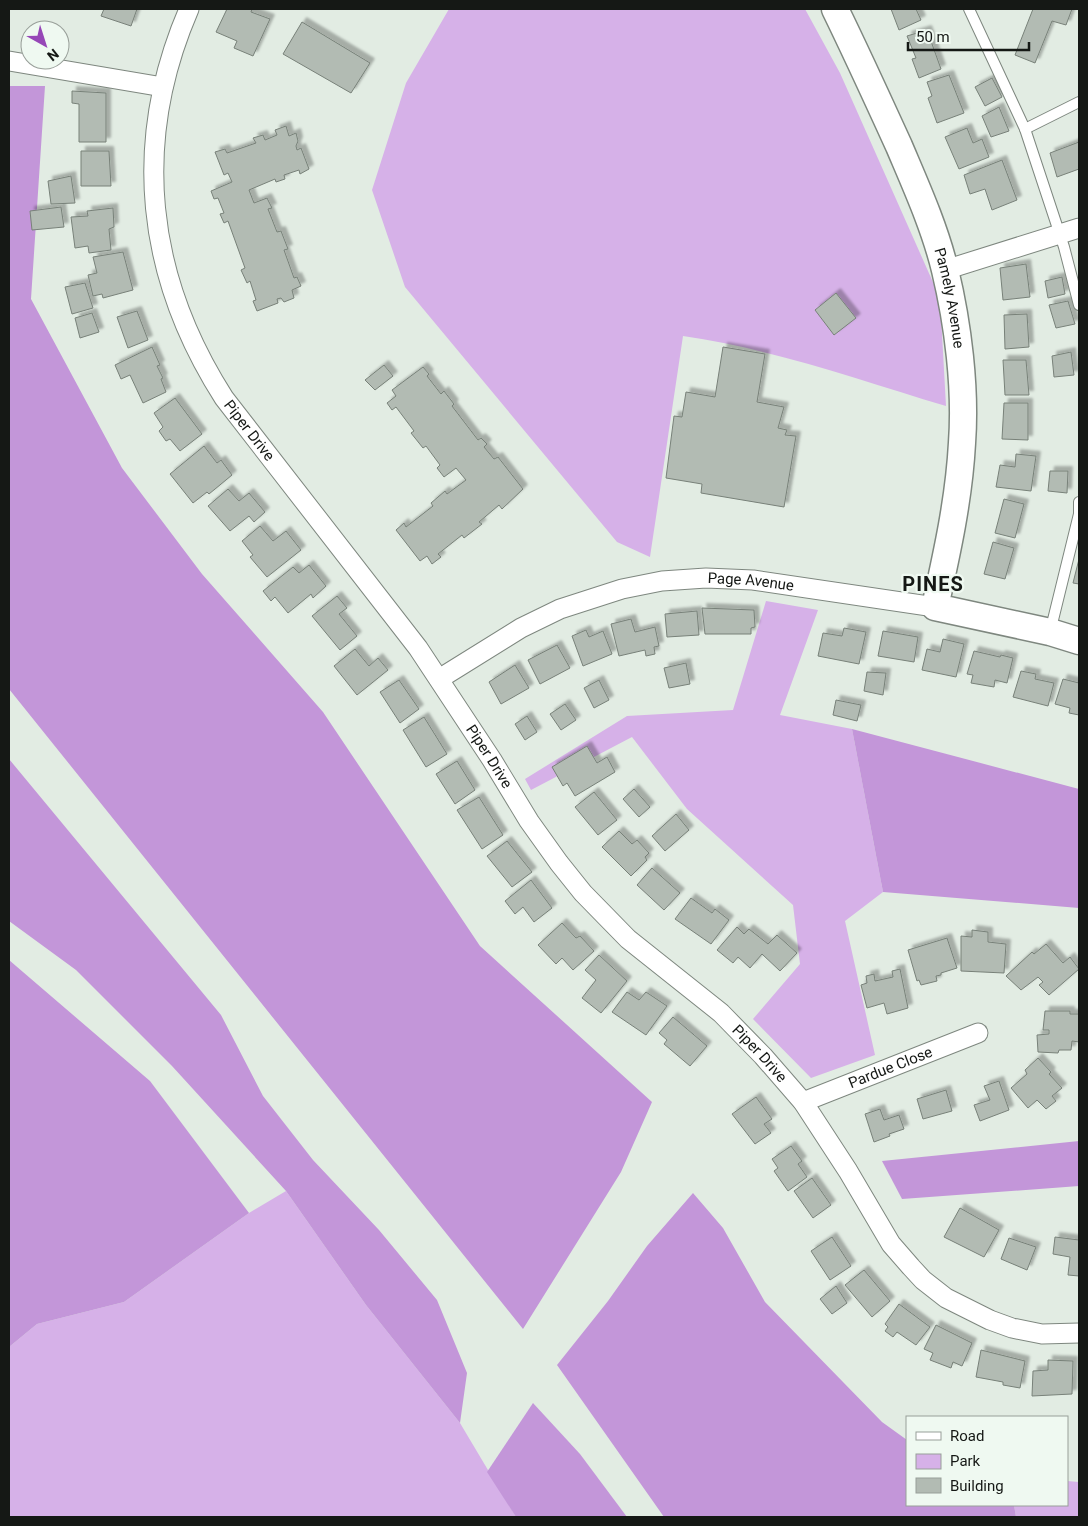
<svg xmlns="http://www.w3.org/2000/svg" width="1088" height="1526" viewBox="0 0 1088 1526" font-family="Roboto,sans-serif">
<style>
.green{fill:#d6b1e8}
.forest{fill:#c396d9}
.building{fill:#b2bbb3;stroke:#788179;filter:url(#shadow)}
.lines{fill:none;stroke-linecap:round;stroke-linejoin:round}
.lane-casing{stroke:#7e877f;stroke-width:12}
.street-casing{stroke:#7e877f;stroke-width:21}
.secondary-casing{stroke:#7e877f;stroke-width:29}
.lane{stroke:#fff;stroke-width:10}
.street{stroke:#fff;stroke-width:19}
.secondary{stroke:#fff;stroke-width:26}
.labels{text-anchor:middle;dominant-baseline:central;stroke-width:4.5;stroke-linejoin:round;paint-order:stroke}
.street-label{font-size:15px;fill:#151815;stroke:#eff9f1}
.district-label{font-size:20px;font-weight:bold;letter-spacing:1px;fill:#151815;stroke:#eff9f1}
</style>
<defs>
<filter id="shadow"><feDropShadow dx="4.5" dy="-4.5" stdDeviation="1" flood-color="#0004"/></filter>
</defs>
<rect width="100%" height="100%" fill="#e2ece3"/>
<g class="green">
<path d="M449,9H805L840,73L940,298L946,406C860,380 773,349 683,336L650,557L617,542L405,287L372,190L406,83Z"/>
<path d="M766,601L818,610L780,715L852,729L883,892L845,921L875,1055L811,1078L753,1019L800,964L793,905L687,809L632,737L531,790L525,779L627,716L733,710Z"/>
<path d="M286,1191L366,1305L460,1423L516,1517H9V1347L37,1324L124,1302L249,1213Z"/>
<path d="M1067,1481L1079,1482V1517H1016L1014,1505H1067Z"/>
</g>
<g class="forest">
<path d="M9,86H45L31,299L122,468L202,574L323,712L480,946L652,1102L621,1172L523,1329L9,689Z"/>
<path d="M852,729L1079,789V908L883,892Z"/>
<path d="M9,759L221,1015L263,1096L313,1160L379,1230L437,1300L467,1373L460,1423L366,1305L286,1191L172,1066L76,970L9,921Z"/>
<path d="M9,960L150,1081L249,1213L124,1302L37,1324L9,1347Z"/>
<path d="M1079,1141V1186L902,1199L882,1161Z"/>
<path d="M693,1193L723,1228L765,1302L882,1422L907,1440V1505H1014L1016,1517H664L557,1365L608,1301L647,1246Z"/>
<path d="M533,1403L580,1454L627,1517H516L487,1472Z"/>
</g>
<g class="building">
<path d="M104,9H137L131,26L101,16Z"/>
<path d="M227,9H252L251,12L270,19L253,56L234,48L237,41L216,32Z"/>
<path d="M891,9H916L921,20L899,30Z"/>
<path d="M1033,9H1072L1066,25L1052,21L1035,63L1015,55Z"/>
<path d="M302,22L370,63L351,93L283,54Z"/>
<path d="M927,30L941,69L919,78L912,59L916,58L907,36Z"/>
<path d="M949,75L964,113L937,123L928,98L932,96L927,82Z"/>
<path d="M992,78L1002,97L985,106L975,87Z"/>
<path d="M72,91L106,93V142H79V104L72,103Z"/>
<path d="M999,107L1009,131L991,137L982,116Z"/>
<path d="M286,126L289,136L296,133L298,141L296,146L297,150L301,148L309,169L300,174L299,170L284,175L285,179L276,182L275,179L249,190L254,203L267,198L272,208L268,209L277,232L281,231L288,249L284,250L294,278L297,277L301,286L292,290L294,298L284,302L281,298L277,299L278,303L257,311L253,301L256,300L250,281L247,283L241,270L245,268L228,221L224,223L220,214L224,213L218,198L214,199L211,191L232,182L228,173L224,175L215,152L225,149L227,153L256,143L253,138L263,135L265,140L277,135L275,130Z"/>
<path d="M967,128L973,143L982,139L989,157L959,169L945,137Z"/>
<path d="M1079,142V169L1057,177L1050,153Z"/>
<path d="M81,151H109L111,186H81Z"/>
<path d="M1002,160L1017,200L992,210L985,189L970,194L964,175Z"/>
<path d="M71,176L75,203L51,204L48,181Z"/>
<path d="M61,207L64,227L32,230L30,211Z"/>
<path d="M113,208L114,227L109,229L111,250L89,253L88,246L75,248L71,217L88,216L87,211Z"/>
<path d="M123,252L133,290L103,298L102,294L93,296L88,275L97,273L93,257Z"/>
<path d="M1026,264L1030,297L1003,300L1000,268Z"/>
<path d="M1062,277L1065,294L1048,298L1045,281Z"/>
<path d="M85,283L93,308L72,314L65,287Z"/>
<path d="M836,293L856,318L834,335L815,310Z"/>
<path d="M1068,301L1075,324L1056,328L1049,305Z"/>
<path d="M137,311L148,340L128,348L117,317Z"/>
<path d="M92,313L99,332L80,338L75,318Z"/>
<path d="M1027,314L1029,347L1005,349L1004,315Z"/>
<path d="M152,347L160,365L157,366L163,378L161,379L166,392L143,403L130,375L121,379L115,365Z"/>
<path d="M723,347L765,354L757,402L784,407L778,428L787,430L785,435L796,436L784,507L701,493L702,484L666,478L674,416L682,417L686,392L715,397Z"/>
<path d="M1071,352L1074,375L1054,377L1052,356Z"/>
<path d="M1003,360H1026L1029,395H1005Z"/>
<path d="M384,365L393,376L375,390L365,380Z"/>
<path d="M423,367L429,374L427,376L441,394L444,391L454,404L452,406L478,440L481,438L487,444L484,447L494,459L498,457L523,489L502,509L499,505L479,522L482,524L464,538L462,535L438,554L441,557L432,564L427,556L420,561L396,530L404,523L406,527L433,506L431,503L445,491L447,494L466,480L456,468L444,477L437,468L440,465L426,446L423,448L411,433L414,431L396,407L392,410L387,403L396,396L392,390Z"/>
<path d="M175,398L202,434L180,451L170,439L166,441L159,431L163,427L154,413Z"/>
<path d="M1004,403H1028V440L1002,439Z"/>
<path d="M204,446L217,463L221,460L232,475L209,494L207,492L193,503L170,474Z"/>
<path d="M1016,454L1036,456L1031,491L996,487L1000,465L1015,467Z"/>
<path d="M1050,471H1068L1067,493L1048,491Z"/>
<path d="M228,489L239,501L249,493L265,512L254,522L249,516L230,531L208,506Z"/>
<path d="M1004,499L1024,504L1015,538L995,533Z"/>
<path d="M260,526L273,541L286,531L301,550L267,577L250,557L253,555L242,541Z"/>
<path d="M993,542L1014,548L1005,579L984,574Z"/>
<path d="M1079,559V584L1073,583Z"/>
<path d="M309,565L326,586L313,598L311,594L288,613L275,597L271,601L263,591L293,567L299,573Z"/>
<path d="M337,596L347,608L339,614L357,636L340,650L312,616Z"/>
<path d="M702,608L754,610L755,627L751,628V634H705Z"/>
<path d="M697,611L699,635L667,637L665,614Z"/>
<path d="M631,619L635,632L655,627L659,646L654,647L655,654L646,656L645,650L619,656L611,624Z"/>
<path d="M844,628L866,632L859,664L818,656L823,633L842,636Z"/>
<path d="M586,630L589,637L603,631L612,654L583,666L572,636Z"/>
<path d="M883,631L918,637L914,662L878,656Z"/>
<path d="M943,639L964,644L956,677L922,670L927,649L940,652Z"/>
<path d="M557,645L570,668L540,684L528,660Z"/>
<path d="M355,649L369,666L378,658L388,670L357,695L334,666Z"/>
<path d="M974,651L1000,657L1001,655L1013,658L1007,683L995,680L994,687L971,683L973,675L967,674Z"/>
<path d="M686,663L690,684L669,688L664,668Z"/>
<path d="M515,665L529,688L501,704L489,682Z"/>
<path d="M1021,671L1036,674L1035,679L1054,683L1048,706L1013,697Z"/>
<path d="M867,672L886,673L883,695L864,691Z"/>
<path d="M1063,679L1079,683V715L1069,713L1070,708L1055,704Z"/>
<path d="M399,680L419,709L400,723L380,692Z"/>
<path d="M599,680L609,700L594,708L584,688Z"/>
<path d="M836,700L861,705L857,721L833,715Z"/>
<path d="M565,704L576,720L561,730L550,714Z"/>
<path d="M527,716L537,732L525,740L515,724Z"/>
<path d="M424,717L447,754L426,767L403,730Z"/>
<path d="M587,746L597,763L607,757L615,772L575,796L567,783L563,786L552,767Z"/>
<path d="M457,761L475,790L455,804L436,774Z"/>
<path d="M634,789L650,807L639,817L623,799Z"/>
<path d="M594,792L617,820L598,835L575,807Z"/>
<path d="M479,797L503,835L482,849L457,810Z"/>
<path d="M676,814L689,830L665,851L652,836Z"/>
<path d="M619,831L632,844L637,840L649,853L645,857L647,860L631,876L602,847Z"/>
<path d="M507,841L532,872L512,887L487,856Z"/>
<path d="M652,868L680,893L664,910L637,885Z"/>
<path d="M531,880L552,908L534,922L523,907L515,914L505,901Z"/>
<path d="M691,898L712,913L715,909L729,920L711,944L675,919Z"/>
<path d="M562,923L576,938L580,936L594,951L573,970L562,958L556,964L538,945Z"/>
<path d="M737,927L744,934L749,929L768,944L777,935L797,953L780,971L762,954L750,968L738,957L733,963L717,950Z"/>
<path d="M972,930L988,932V942L1006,944L1004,973L961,971V936L972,937Z"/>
<path d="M947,938L957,968L941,973V975L936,976L937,981L921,985L919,980L917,981L908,950Z"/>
<path d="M1046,944L1063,963L1070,957L1079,969L1049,995L1039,985L1043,982L1038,977L1021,990L1006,976L1032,952L1034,954Z"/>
<path d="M599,955L627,981L601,1013L582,998L596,980L585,970Z"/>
<path d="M900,969L908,1008L887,1014L884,1003L867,1008L861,985L867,983L866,976L874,974L875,981L893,977L892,971Z"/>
<path d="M627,992L639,1000L646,992L667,1006L646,1035L612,1012Z"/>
<path d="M1045,1011H1070V1014H1079V1042L1072,1041L1071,1050H1059L1058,1053L1038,1052L1037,1035L1049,1034V1030H1043Z"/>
<path d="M673,1017L707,1046L690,1066L664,1044L667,1040L659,1033Z"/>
<path d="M1038,1058L1051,1072L1049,1074L1062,1088L1052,1096L1056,1101L1046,1109L1037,1100L1028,1108L1011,1088L1027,1074L1025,1070Z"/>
<path d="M999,1081L1009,1110L980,1121L974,1105L990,1100L984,1086Z"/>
<path d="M946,1090L952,1111L923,1119L917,1099Z"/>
<path d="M756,1097L772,1119L764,1124L771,1133L755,1144L732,1114Z"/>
<path d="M880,1109L884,1120L899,1115L904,1129L889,1134L890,1136L874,1142L865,1114Z"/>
<path d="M791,1146L802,1161L798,1164L807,1177L788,1191L774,1171L778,1168L772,1159Z"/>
<path d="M812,1178L831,1205L813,1218L794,1191Z"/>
<path d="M960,1208L999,1230L984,1257L944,1237Z"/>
<path d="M832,1237L851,1266L830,1280L811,1251Z"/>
<path d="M1055,1237L1079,1240V1276L1068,1275L1070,1257L1053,1254Z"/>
<path d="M1009,1238L1036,1247L1027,1270L1001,1259Z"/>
<path d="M864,1270L890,1301L872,1317L845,1285Z"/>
<path d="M836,1286L847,1303L832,1314L820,1299Z"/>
<path d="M899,1304L930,1327L916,1345L897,1332L893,1337L885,1331L888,1327L885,1324Z"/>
<path d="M936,1325L972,1343L962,1366L953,1362L951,1368L930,1360L933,1353L924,1349Z"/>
<path d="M981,1350L1025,1361L1020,1388L1003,1385V1382L976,1377Z"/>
<path d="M1048,1360L1073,1361L1072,1394L1032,1396L1033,1371L1048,1370Z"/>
</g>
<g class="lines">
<g class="lane-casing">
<g id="lane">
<path d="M969,9L1025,129L1064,247L1079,305"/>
<path d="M1025,129L1079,102"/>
<path d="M1050,632L1079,514V502"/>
</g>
</g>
<g class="street-casing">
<g id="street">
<path id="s1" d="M189,9C131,143 146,276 224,398L418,648L492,760L529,821L559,863L583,893L628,939L721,1013L763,1056L803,1102L848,1171L891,1244L911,1267L923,1280L946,1298L990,1320L1012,1328L1042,1334L1079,1333"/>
<path d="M9,61L163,87"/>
<path d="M945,270L1079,228"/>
<path id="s2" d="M439,679L521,628L560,609L622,589L662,581L706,578L753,580L935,607"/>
<path id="s3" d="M803,1102L978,1033"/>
</g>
</g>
<g class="secondary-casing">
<g id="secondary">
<path id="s4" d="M835,9C857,54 878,100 899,146C916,186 935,228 945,270C958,324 966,388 962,443C959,499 947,553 935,607L1050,632L1079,641"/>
</g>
</g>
<use href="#lane" class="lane"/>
<use href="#street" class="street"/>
<use href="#secondary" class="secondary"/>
</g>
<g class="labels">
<g class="street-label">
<text stroke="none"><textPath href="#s4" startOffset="312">Pamely Avenue</textPath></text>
<text stroke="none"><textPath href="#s1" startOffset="449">Piper Drive</textPath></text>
<text stroke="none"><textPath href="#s2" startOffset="335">Page Avenue</textPath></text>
<text stroke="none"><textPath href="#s1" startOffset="854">Piper Drive</textPath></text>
<text stroke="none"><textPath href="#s1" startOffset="1259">Piper Drive</textPath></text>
<text stroke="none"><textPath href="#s3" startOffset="94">Pardue Close</textPath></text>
</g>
<g class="district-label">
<text x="933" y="584">PINES</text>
</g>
</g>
<rect width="1088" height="1526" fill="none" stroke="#151815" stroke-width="20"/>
<rect x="906" y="1416" width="162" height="90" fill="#eff9f1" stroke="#989f99"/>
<rect x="916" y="1432" width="25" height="8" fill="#ffffff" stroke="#989f99"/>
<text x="950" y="1441" font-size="15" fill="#151815">Road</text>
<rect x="916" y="1454" width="25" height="15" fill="#d6b1e8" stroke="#989f99"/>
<text x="950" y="1466" font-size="15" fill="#151815">Park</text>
<rect x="916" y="1478" width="25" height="15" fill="#b2bbb3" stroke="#989f99"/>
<text x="950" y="1491" font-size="15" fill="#151815">Building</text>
<g transform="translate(45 45) rotate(141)"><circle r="24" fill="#eff9f1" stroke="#989f99"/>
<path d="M0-4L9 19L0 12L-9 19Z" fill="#9647b7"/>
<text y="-8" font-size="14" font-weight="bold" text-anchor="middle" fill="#151815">N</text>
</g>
<path d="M908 42v8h121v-8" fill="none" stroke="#151815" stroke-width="2.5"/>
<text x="916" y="42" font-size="15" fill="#151815" stroke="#eff9f1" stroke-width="4" paint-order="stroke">50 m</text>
</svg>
